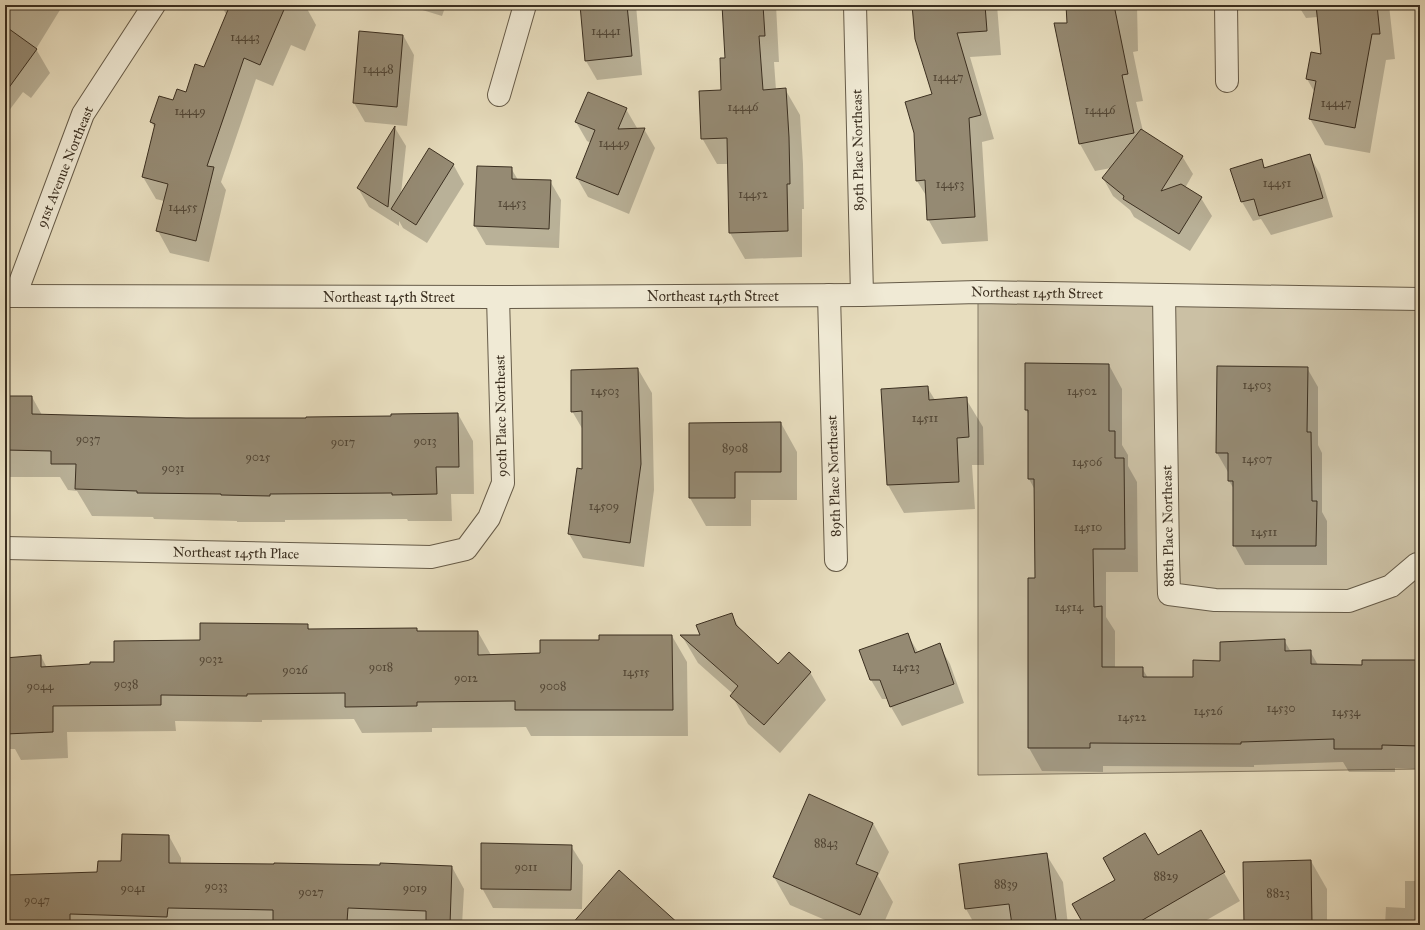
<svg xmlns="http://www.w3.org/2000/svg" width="1425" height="930" viewBox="0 0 1425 930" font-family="'IM FELL Great Primer',serif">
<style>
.green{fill:#cbc0a4;stroke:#837862}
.shadow{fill:#0003}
.building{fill:#958a73;stroke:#3b2f20}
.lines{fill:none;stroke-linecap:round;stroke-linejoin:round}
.minor-casing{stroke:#665b48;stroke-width:24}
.minor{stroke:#f0ead5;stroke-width:22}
.labels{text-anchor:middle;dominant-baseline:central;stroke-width:3;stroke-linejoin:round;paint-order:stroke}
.number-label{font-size:12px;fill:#524635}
.street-label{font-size:14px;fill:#3b2f20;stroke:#f0ead5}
</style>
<rect width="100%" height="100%" fill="#e8debf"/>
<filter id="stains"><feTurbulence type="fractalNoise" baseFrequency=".005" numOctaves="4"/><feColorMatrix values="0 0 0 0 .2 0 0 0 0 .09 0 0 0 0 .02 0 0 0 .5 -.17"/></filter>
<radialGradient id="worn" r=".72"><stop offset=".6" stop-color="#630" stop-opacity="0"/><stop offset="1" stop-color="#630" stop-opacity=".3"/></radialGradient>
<path class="green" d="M978,292L1420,303V769L978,775Z"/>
<g class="shadow">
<path d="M5,5H63L36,49L50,73L31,98L23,92L5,116Z"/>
<path d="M221,5H305L316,25L305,51L291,45L273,86L256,79L221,182L226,190L209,262L170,253L158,231L164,201L156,199L143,177L155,128L151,122L173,101L186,93L205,68L227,16Z"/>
<path d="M406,5H446L442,16Z"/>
<path d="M581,5H636L642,75L597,80L586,61Z"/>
<path d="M723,5H776L779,62H774L776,90L785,89L800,115L803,164L804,209H802V257L745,259L730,233L728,164H717L702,138L722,91L726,59Z"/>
<path d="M913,5H997L1001,55L970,57L994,139L982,142L988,241L942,244L928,219L927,197L917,181L933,95Z"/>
<path d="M1067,5H1137L1138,51L1133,52L1143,101L1136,102L1143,131L1182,156L1193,174L1185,188L1201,198L1212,216L1190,251L1134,217L1130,210L1113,196L1103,178L1111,168L1095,171L1080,144L1055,24H1068Z"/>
<path d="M1298,5H1389L1395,59L1386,60L1370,153L1325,145L1310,119L1315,93L1307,79L1322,55L1318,17L1306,18Z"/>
<path d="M403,35L414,55L407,126L365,122L354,103Z"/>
<path d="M626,109L637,128L636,129H644L655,148L629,214L588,197L577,178L591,143L587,141L576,122Z"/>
<path d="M395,128L406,146L401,194L453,164L464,184L427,243L403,228L399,221V226L369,207L358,188Z"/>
<path d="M1309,155L1320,174L1333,217L1271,235L1261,219L1253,221L1242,202L1261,161L1266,169Z"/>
<path d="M478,167L511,168L518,180L550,181L561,200L559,248L486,245L475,226Z"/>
<path d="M1109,365L1122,389V445L1128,455V466L1137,482L1138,572H1106V617L1115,631V668H1142L1148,678H1194L1221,662L1284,640L1291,652L1310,651L1318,665L1363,666L1420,661V769L1395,768V772H1349L1343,762L1254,765V767L1103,766V772L1042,771L1029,748L1036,579L1035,490L1029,479V415L1026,410Z"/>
<path d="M1307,368L1318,387V445L1322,453V512L1327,521V565H1245L1234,545V489L1229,481L1228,472L1217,453Z"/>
<path d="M638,369L652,393L654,490L644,567L583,558L569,534L578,470H583V430L572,411Z"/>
<path d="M927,387L935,400L966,399L983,427L984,465H972L975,509L904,513L888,485L882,390Z"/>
<path d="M5,397H32L42,415L186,419H307L458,414L473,441L474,494H451L452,521H408L407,519L285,520V522H237V521L154,519L153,517L92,516L77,491L68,490L60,477H5Z"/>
<path d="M781,423L797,452V500H751V526H706L690,498Z"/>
<path d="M732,615L741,631L779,665L810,672L826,700L780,753L748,724L732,696L733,694L698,663L682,636H701Z"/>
<path d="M307,625L310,630L416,629L418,632H478L491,655L541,654L600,641L672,636L687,662L688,736H531L526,727L432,728V732L362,733L354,719L262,720V722L175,721L176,731L67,732L68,758L21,760L15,749H5V658L41,656L47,668L115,663L201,641Z"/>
<path d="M907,634L918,652L939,645L950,664L964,703L902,726L891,707L888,699H882L871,680Z"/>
<path d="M873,823L889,852L878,876L893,902L883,925H837L790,905L774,877Z"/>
<path d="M1200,831L1240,901L1198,925H1085L1157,856Z"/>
<path d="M169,836L181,858V864L452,867L464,889L462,925H5V876L98,872L122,862Z"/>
<path d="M571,846L583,865L582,909L493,908L482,888Z"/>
<path d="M1046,854L1063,882L1068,925H975L966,909Z"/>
<path d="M1311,861L1327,889V925H1245L1244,863Z"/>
<path d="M1405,881H1420V925H1385L1386,907L1405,908Z"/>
</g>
<g class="building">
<path d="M230,5H286L260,65L244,58L207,166L214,167L196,241L156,231L168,184L142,177L155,124L150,122L159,96L173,100L177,89L186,92L195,64L204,67Z"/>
<path d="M580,5H627L632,56L585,61Z"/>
<path d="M722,5H763L765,36H759L763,90L786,88L789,137L790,184H787L788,231L729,233L727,138L701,139L699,91L721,90L720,58H725Z"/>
<path d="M912,5H985L987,31L957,33L981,115L969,118L975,217L927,220L925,180L916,181L914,133L905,102L932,94L915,39Z"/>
<path d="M1066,5H1114L1128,74L1122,75L1134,133L1079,144L1054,23H1067Z"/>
<path d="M1316,5H1377L1380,34H1372L1355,128L1309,119L1316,81L1306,79L1311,52L1321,54Z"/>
<path d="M5,26L37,49L5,93Z"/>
<path d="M359,31L403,35L397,107L353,103Z"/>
<path d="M588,92L627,108L618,129L645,128L618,195L576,178L595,130L575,122Z"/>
<path d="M395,126L388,207L357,188Z"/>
<path d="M1141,129L1183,156L1161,191L1181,184L1202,197L1179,234L1123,199L1124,196L1102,178Z"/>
<path d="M429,148L454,164L416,225L391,209Z"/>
<path d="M1310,154L1323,198L1259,216L1254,199L1241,202L1230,169L1262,159L1264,168Z"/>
<path d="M477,166L512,167V179L551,180L549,229L474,226Z"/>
<path d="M1025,363L1109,364V431H1115V458H1124L1125,549H1093L1094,607L1102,606V667H1143V677H1193V660L1220,661V642L1285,639V651L1311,650V664L1362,665V660H1420V746L1382,745V749H1334V739L1241,742V744L1090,743V748H1028V578H1035L1034,479H1028V410H1025Z"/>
<path d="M1217,366L1308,367L1307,432H1311L1312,501H1317L1316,546H1233V481H1228V453H1216Z"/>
<path d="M638,368L641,464L630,543L568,534L577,468L582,469V411L571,412V370Z"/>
<path d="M928,386L929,400L967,397L969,437L957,438L959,482L887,485L881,389Z"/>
<path d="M5,396H32V414L186,418H306V417L391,416V414L458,413L459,467H436L437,494L392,495V493L270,494V496L221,495V494L137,493V491L75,489L76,464H51V451L5,450Z"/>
<path d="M781,422V472H735V498H689V423Z"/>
<path d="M732,613L736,625L778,664L789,652L811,672L764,725L730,696L738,686L680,635H700L696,625Z"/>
<path d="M200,623L308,624V629L417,628V631H478V655L540,653V640H599V635H672L673,710H515V701L417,702V706L345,707V693L247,694V696L161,695V705L53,706V732L5,734V658L41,655V667L90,664V662H114V641L200,640Z"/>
<path d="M908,633L915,653L940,643L954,684L890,707L880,680H870L859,650Z"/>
<path d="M809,794L873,823L856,864L878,873L860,915L773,877Z"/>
<path d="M1201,830L1225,872L1134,925H1084L1072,904L1115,880L1103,858L1145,833L1158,855Z"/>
<path d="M122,834L169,835V863L274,864V863L380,865V863L452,866L450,925H426V911L348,908L347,922L273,921V910L168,908L167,917L70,914V925H5V875L97,872L98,861H121Z"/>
<path d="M481,843L572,845L571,890L481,889Z"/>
<path d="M1047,853L1056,920L1022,925H1012L1009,904L965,909L959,864Z"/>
<path d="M1311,860L1312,924L1244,925L1243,862Z"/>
<path d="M619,870L680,925H571Z"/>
</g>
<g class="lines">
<g class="minor-casing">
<g id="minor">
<path d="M855,5L862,295"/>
<path d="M1226,5L1227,81"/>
<path d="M499,95L525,5"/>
<path d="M829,295L836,560"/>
<path d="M1164,295L1168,557L1169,594L1215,600L1349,601L1391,586L1417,564"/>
<path d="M5,296L498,297L862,295L978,292L1420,299"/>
<path d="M15,296L83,114L154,5"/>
<path d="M5,548L431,557L466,549L489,518L503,483L498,297"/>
</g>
</g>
<use href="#minor" class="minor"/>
</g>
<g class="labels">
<g class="number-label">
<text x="606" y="31">14441</text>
<text x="245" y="37">14443</text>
<text x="378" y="69">14448</text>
<text x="948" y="77">14447</text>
<text x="1336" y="103">14447</text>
<text x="743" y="107">14446</text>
<text x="1100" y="110">14446</text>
<text x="190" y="111">14449</text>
<text x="614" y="143">14449</text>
<text x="1277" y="183">14451</text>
<text x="950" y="184">14453</text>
<text x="753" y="194">14452</text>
<text x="512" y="203">14453</text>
<text x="183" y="207">14455</text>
<text x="1257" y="385">14503</text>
<text x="605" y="391">14503</text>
<text x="1082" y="391">14502</text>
<text x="925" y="418">14511</text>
<text x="88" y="439">9037</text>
<text x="425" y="441">9013</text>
<text x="343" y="442">9017</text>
<text x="735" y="448">8908</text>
<text x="258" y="457">9025</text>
<text x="1257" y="459">14507</text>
<text x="1087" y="462">14506</text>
<text x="173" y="468">9031</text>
<text x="604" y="506">14509</text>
<text x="1088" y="527">14510</text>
<text x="1264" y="532">14511</text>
<text x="1069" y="607">14514</text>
<text x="211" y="659">9032</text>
<text x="381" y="667">9018</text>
<text x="906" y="667">14523</text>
<text x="295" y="670">9026</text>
<text x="636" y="672">14515</text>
<text x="466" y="678">9012</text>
<text x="126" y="684">9038</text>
<text x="40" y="686">9044</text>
<text x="553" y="686">9008</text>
<text x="1281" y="708">14530</text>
<text x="1208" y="711">14526</text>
<text x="1346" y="712">14534</text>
<text x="1132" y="717">14522</text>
<text x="826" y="843">8843</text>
<text x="526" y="867">9011</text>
<text x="1166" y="876">8829</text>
<text x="1006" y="884">8839</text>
<text x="216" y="886">9033</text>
<text x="133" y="888">9041</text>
<text x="415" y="888">9019</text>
<text x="311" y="892">9027</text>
<text x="1278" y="893">8823</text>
<text x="37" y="900">9047</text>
</g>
<g class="street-label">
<text transform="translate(858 150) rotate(-91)">89th Place Northeast</text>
<text transform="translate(65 167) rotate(-68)">91st Avenue Northeast</text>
<text transform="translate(1037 293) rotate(1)">Northeast 145th Street</text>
<text x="713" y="296">Northeast 145th Street</text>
<text x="389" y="297">Northeast 145th Street</text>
<text transform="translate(501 416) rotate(-91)">90th Place Northeast</text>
<text transform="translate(834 476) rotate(-92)">89th Place Northeast</text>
<text transform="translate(1168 526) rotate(-91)">88th Place Northeast</text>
<text transform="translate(236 553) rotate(1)">Northeast 145th Place</text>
</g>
</g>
<rect width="1425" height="930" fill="none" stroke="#e8debf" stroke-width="20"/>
<rect x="6" y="6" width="1413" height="918" fill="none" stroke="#3b2f20" stroke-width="2"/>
<rect x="10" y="10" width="1405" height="910" fill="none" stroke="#3b2f20"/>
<rect width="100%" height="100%" filter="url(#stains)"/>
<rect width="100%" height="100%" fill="url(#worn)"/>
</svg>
